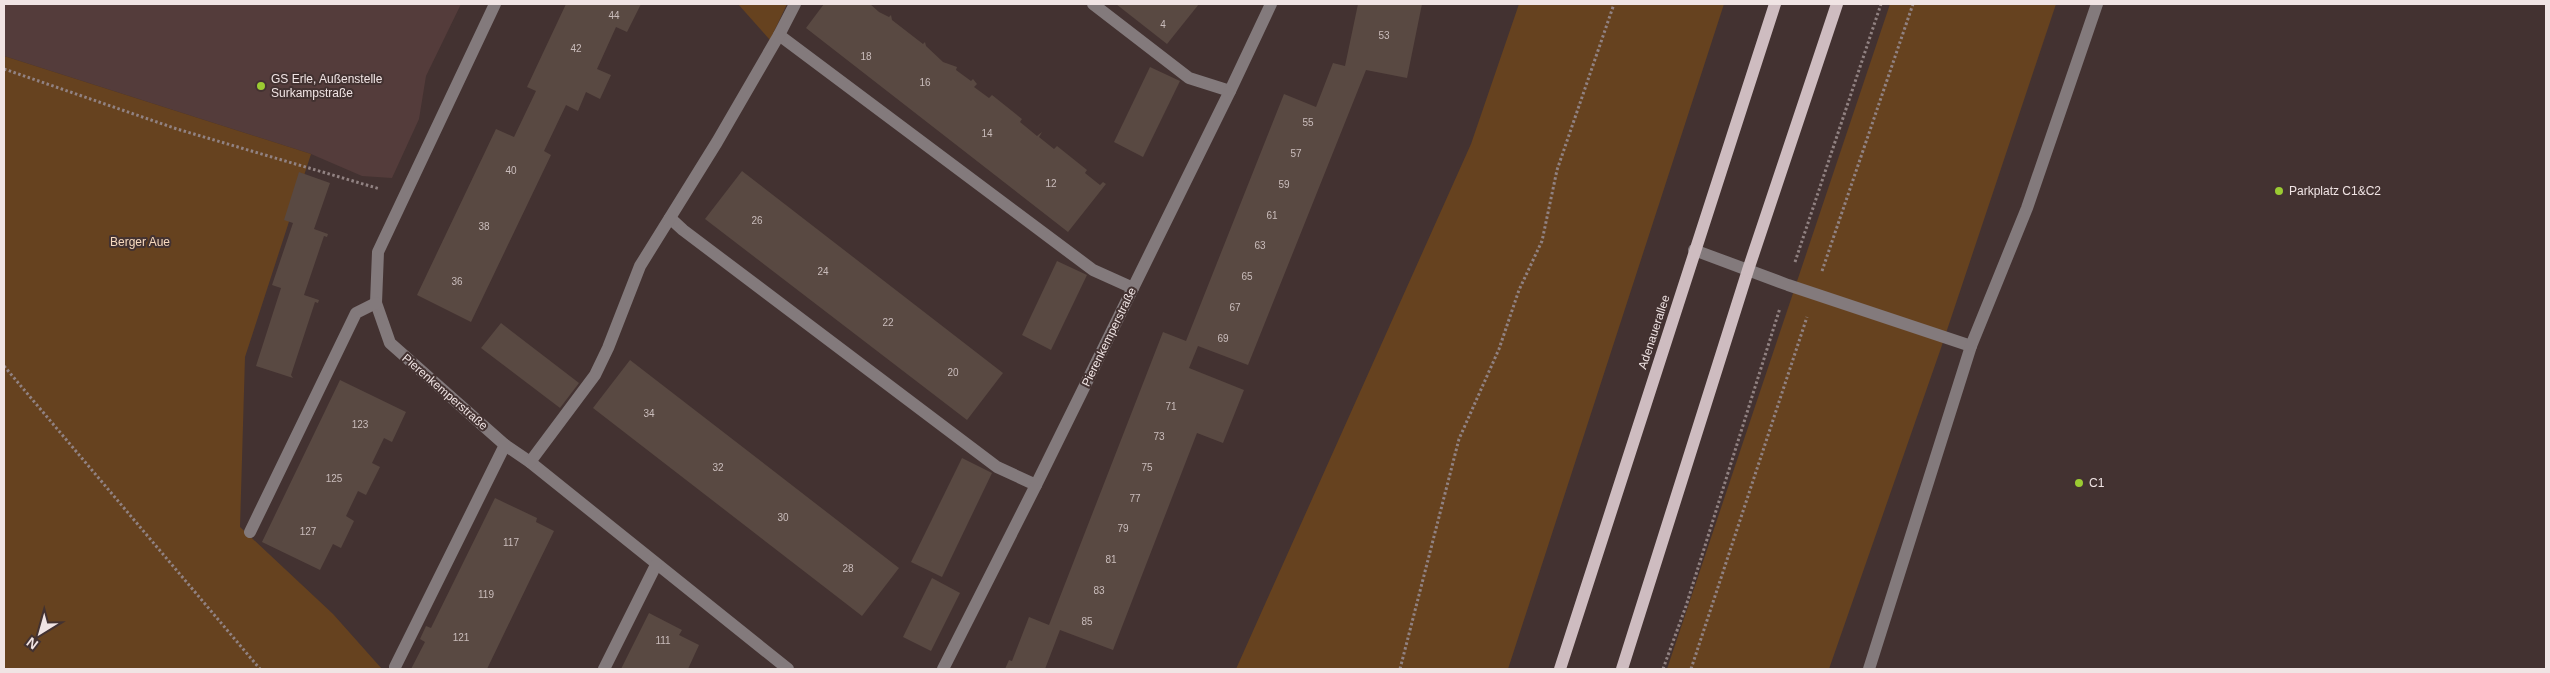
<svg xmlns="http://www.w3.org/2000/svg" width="2550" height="673" viewBox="0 0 2550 673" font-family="Arial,sans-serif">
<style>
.built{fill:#543c3b}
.green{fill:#66421f}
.building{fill:#594942}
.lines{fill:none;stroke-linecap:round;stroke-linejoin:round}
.path{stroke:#918282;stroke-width:3;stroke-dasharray:2.5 2.5;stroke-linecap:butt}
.minor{stroke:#837a7c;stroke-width:12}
.major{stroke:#cebcc0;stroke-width:12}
.poi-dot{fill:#9bcb32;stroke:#433231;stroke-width:2}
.labels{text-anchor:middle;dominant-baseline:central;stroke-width:4;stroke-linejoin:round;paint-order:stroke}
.number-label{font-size:10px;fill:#cabdbc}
.poi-label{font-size:12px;fill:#f0e4e4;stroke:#433231;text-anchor:start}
.park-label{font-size:12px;fill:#f8dabf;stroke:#433231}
.street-label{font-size:12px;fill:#f0e4e4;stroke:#433231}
</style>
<rect width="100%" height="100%" fill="#433231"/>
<path class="built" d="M4,4H461L426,76L419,119L392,178L362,176L311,154L4,56Z"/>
<g class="green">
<path d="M738,4H787L770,40Z"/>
<path d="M1519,4H1724L1508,669H1236L1471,144Z"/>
<path d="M1890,4H2056L1941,348L1829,669H1667Z"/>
<path d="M4,56L311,154L245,357L240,527L333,614L382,669H4Z"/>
</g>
<g class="building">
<path d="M566,4H641L627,32L616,27L597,69L611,75L600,99L586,92L578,111L566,105L544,151L551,155L471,322L417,295L496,129L514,137L536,91L527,87Z"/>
<path d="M824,4H870L879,12L889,17L891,15L892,20L923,44L925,42L926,46L943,62L957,67L956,70L971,81L973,79L977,84L974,87L989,98L992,95L1022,119L1020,122L1037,136L1042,132L1039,137L1054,149L1057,146L1087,170L1085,173L1100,185L1103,182L1106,184L1068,232L806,28Z"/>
<path d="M1116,4H1199L1167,44Z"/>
<path d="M1358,4H1422L1407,78L1366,70L1248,365L1198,346L1189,368L1244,390L1223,443L1197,433L1113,650L1060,630L1045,669H1005L1009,660L1012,661L1029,617L1049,625L1163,332L1186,341L1284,94L1316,107L1333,63L1345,66Z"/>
<path d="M1150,67L1180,81L1143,157L1114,142Z"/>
<path d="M742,171L1003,373L967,420L705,219Z"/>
<path d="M299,172L330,183L314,229L328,234L327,237L324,236L304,295L319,300L318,303L315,302L291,375L293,378L256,366L281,288L272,285L293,223L284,220Z"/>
<path d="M1057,261L1087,275L1051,350L1022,335Z"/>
<path d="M501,323L579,383L560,408L481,348Z"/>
<path d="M630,360L899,568L862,616L593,408Z"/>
<path d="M340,380L406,412L392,442L384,438L372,463L380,467L366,495L358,491L346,516L354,521L341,548L333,544L320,570L262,542Z"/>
<path d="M962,458L992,473L942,577L911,562Z"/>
<path d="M495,498L537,518L536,522L554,531L529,582L487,669H411L425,642L420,639L426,626L431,628Z"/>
<path d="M932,578L960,593L931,651L903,637Z"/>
<path d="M649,613L682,630L679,635L699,645L688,669H621Z"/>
</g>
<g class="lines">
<g class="path">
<path d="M4,69L177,129L380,189"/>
<path d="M1795,262L1881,4"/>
<path d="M1822,271L1913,4"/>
<path d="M4,366L260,669"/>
<path d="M1400,669L1459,439L1499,349L1519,290L1542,241L1557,170L1614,4"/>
<path d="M1663,669L1686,606L1780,308"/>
<path d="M1691,669L1807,317"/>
</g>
<g class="minor">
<path d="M495,4L378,252L376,303L390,343L505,445L530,462L788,669"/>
<path d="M1093,4L1189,78L1230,91"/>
<path d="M779,35L1093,270L1133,288"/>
<path d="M670,218L683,230L997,467L1036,485"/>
<path d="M1694,250L1788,285L1971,346"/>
<path d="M530,462L595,375L608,348L640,266L717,142L779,35L795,4"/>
<path d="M250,532L356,313L376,303"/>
<path d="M395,667L505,445"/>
<path d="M604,669L656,565"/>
<path d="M943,669L1036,485L1230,91L1271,4"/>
<path d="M1869,669L1971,346L2027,208L2097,4"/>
</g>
<g class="major">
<path d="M1560,669L1775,4"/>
<path d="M1622,669L1748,270L1837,4"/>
</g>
</g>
<g class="poi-dot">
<circle cx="261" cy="86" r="5"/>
<circle cx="2279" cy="191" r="5"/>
<circle cx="2079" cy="483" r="5"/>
</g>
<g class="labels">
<g class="number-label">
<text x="614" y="15">44</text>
<text x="1163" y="24">4</text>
<text x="1384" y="35">53</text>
<text x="576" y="48">42</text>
<text x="866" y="56">18</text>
<text x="925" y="82">16</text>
<text x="1308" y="122">55</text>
<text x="987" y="133">14</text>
<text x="1296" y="153">57</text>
<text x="511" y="170">40</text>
<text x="1051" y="183">12</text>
<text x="1284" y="184">59</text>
<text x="1272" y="215">61</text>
<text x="757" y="220">26</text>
<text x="484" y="226">38</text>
<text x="1260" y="245">63</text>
<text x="823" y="271">24</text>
<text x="1247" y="276">65</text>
<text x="457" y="281">36</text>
<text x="1235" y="307">67</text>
<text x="888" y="322">22</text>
<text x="1223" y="338">69</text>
<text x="953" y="372">20</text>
<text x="1171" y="406">71</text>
<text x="649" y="413">34</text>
<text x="360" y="424">123</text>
<text x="1159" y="436">73</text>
<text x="718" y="467">32</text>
<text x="1147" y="467">75</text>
<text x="334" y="478">125</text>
<text x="1135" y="498">77</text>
<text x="783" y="517">30</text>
<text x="1123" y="528">79</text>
<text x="308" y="531">127</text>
<text x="511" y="542">117</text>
<text x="1111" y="559">81</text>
<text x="848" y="568">28</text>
<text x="1099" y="590">83</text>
<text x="486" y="594">119</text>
<text x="1087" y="621">85</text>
<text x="461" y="637">121</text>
<text x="663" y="640">111</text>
</g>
<g class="poi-label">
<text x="271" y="79">GS Erle, Außenstelle<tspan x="271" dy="14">Surkampstraße</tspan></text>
<text x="2289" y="191">Parkplatz C1&amp;C2</text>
<text x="2089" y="483">C1</text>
</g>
<g class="park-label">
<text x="140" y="242">Berger Aue</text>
</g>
<g class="street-label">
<text transform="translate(1654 332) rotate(-72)">Adenauerallee</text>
<text transform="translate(1109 337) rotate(-64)">Pierenkemperstraße</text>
<text transform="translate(445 392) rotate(41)">Pierenkemperstraße</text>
</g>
</g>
<rect width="2550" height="673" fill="none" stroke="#f0e4e4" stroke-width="10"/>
<g transform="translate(40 633) rotate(217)" stroke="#433231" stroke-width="4" paint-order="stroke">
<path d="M0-4L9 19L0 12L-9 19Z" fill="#f0e4e4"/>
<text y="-8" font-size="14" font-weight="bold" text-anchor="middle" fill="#f0e4e4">N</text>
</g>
</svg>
